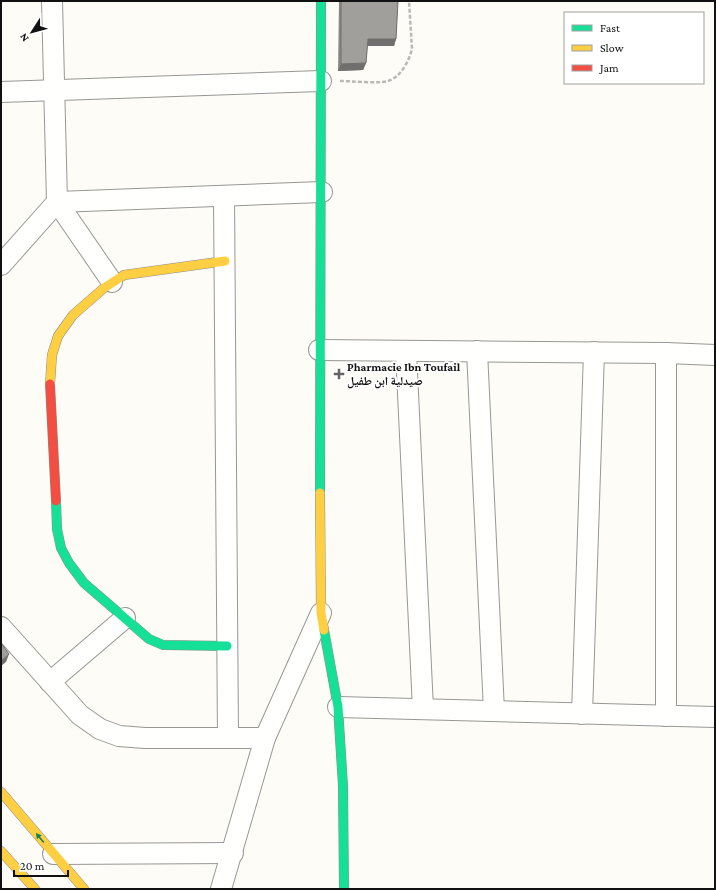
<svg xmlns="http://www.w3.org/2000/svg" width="716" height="890" viewBox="0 0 716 890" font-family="'Crimson Pro','Noto Naskh Arabic',serif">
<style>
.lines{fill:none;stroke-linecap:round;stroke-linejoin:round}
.street-casing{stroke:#979795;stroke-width:22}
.fast-casing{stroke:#8e8d8b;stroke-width:10}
.slow-casing{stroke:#8e8d8b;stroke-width:10}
.jam-casing{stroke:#8e8d8b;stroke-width:10}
.path{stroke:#b9b9b8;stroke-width:2.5;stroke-dasharray:4 2;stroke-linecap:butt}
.street{stroke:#fffffe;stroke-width:20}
.fast{stroke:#16e098;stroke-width:9}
.slow{stroke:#ffcf43;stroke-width:9}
.jam{stroke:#f24e42;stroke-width:9}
.wall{fill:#8a8986}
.shaded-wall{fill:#716f6d}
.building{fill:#a19f9c;stroke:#716f6d}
.oneway{fill:#14835b}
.poi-dot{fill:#646362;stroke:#fff;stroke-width:1.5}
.labels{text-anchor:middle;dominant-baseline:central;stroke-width:4;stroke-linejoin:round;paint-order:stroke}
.poi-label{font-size:12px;font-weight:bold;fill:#111;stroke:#fff;text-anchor:start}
</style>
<rect width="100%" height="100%" fill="#fdfcf7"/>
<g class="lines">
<g class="street-casing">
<g id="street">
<path d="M1,92L321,81"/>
<path d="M224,196L228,738"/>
<path d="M57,202L322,192"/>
<path d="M57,202L112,282"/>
<path d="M1,265L57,202L52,1"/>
<path d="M319,350L666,353L715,355"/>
<path d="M406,351L423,709"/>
<path d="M477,351L494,711"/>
<path d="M1,627L80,715L100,729L119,736L145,738H265"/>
<path d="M50,682L125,618"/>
<path d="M338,707L715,717"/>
<path d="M582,714L594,352"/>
<path d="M666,716V353"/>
<path d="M53,854L233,853"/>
<path d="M221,889L265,738L321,613"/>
</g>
</g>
<g class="fast-casing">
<g id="fast">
<path d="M320,493L321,1"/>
<path d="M56,501L57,529L61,548L69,563L84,583L149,639L163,645L227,646"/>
<path d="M324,630L338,707L343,786L344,889"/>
</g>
</g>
<g class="slow-casing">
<g id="slow">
<path d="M50,384L52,355L58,336L73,315L104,288L124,275L225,261"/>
<path d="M320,493L321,613L324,630"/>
<path d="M1,792L84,889"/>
<path d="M1,851L35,889"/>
</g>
</g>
<g class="jam-casing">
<path id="jam" d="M50,384L56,501"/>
</g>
<path class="path" d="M340,81C351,81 379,84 388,81C401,77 409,61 412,49L409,1"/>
<use href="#street" class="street"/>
<use href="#fast" class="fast"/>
<use href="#slow" class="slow"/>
<use href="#jam" class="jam"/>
</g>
<path class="wall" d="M339,1H398L396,39L394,46H367L366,63L363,70L338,71Z"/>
<g class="shaded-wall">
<path d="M368,39H396L394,46H365Z"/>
<path d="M366,63L363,70L338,71L341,64Z"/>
<path d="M9,654L6,662L1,666V661Z"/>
</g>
<g class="building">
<path d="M341,1H398L396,39H368L366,63L341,64Z"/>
<path d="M1,643L9,654L1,661Z"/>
</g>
<defs><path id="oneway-solid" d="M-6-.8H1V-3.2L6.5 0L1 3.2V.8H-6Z"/></defs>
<use class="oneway" href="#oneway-solid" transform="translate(40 838) rotate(-130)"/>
<path class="poi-dot" d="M337 368h4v4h4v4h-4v4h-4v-4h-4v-4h4z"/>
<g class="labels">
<g class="poi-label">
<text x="347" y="367">Pharmacie Ibn Toufail<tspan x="347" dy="14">صيدلية ابن طفيل</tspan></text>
</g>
</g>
<rect width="716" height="890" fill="none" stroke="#111111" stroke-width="4"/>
<rect x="564" y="12" width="140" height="72" fill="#ffffff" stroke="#a0a0a0"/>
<rect x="572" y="25" width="20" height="6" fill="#16e098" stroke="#a0a0a0"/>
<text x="600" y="32" font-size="12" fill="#111111">Fast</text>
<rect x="572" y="45" width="20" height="6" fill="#ffcf43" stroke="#a0a0a0"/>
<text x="600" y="52" font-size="12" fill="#111111">Slow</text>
<rect x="572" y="65" width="20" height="6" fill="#f24e42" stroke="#a0a0a0"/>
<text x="600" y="72" font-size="12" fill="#111111">Jam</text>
<g transform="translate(32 32) rotate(234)" stroke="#ffffff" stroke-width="3" paint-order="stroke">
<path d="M0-3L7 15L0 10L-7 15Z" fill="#111111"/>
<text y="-6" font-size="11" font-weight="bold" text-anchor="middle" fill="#111111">N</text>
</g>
<path d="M14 870v6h54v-6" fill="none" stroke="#111111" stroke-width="2"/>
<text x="20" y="870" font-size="12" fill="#111111" stroke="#ffffff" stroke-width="3" paint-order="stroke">20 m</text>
</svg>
